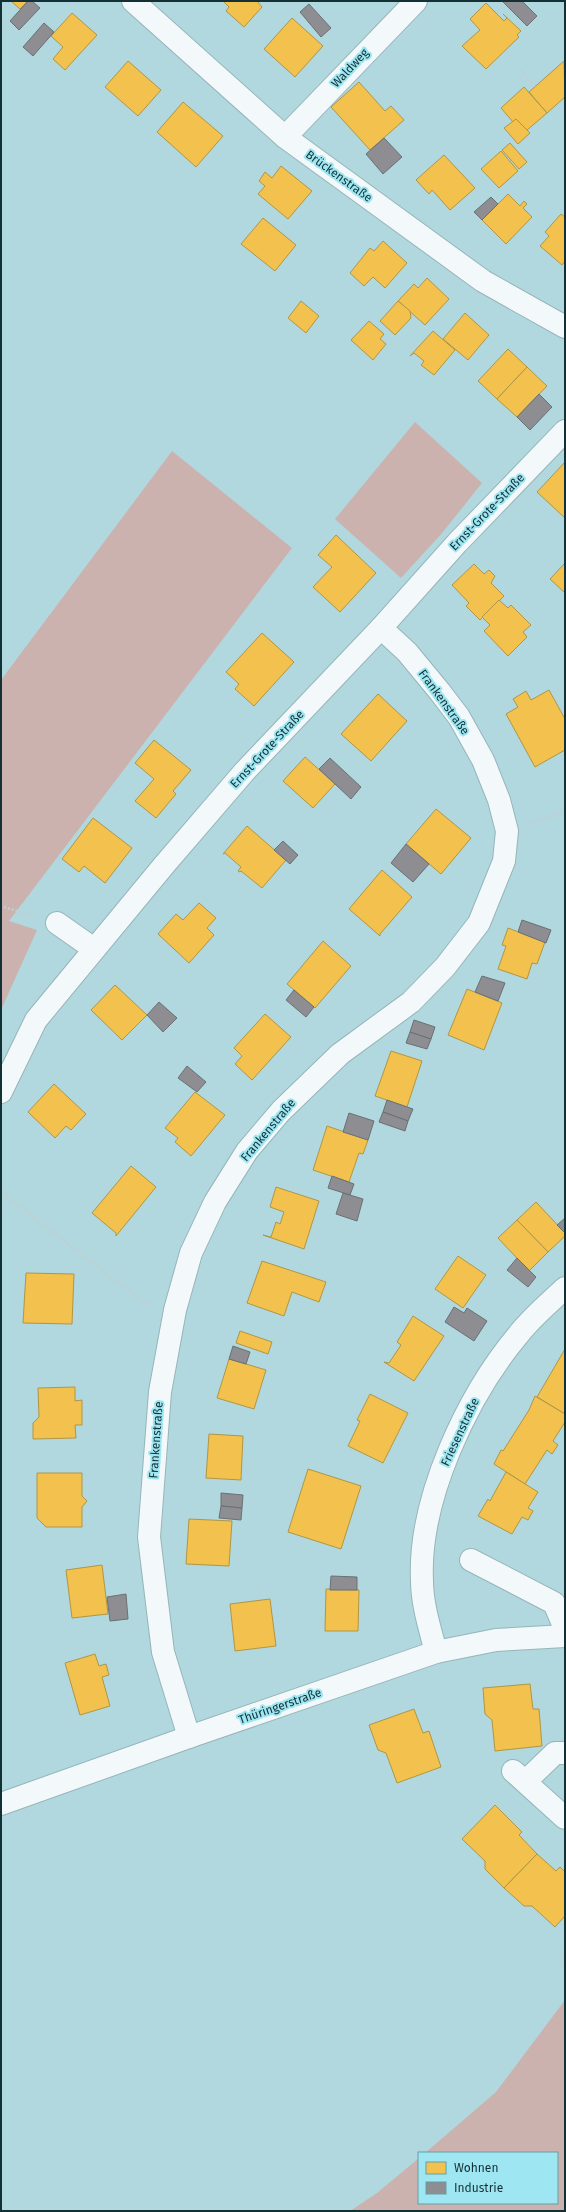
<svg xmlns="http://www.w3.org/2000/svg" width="566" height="2212" viewBox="0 0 566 2212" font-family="'Fira Sans',sans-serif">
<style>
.green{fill:#ccb2af}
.homes{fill:#f2c14e;stroke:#af9646}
.industry{fill:#8d8d92;stroke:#687176}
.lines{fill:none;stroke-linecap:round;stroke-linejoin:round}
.minor-casing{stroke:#96b5ba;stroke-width:24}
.path{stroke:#c2ced0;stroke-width:2.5;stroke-dasharray:2 2;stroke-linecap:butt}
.minor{stroke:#f3f9fa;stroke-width:22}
.labels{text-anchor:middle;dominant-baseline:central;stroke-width:4;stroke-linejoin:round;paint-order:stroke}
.street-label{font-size:12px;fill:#133135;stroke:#9ee6f1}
</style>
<rect width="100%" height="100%" fill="#b1d8de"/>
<g class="green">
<path d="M415,422L482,483L443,532L401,578L335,519Z"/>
<path d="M172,451L292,548L9,921L37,930L1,1010V680Z"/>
<path d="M565,2000V2211H350L377,2193L419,2158V2203H557V2153H425L496,2092Z"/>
</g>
<g class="homes">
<path d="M11,1H28L20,9Z"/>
<path d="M223,1H257L262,7L244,27L226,11L229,7Z"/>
<path d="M486,3L504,21L507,18L503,14L521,31L517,35L519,37L486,69L462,46L480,30L470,19Z"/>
<path d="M72,13L97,35L65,70L53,59L63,47L51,36Z"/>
<path d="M292,18L323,46L295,77L264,49Z"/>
<path d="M128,61L161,90L138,116L105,87Z"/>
<path d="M564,61L565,97L547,113L529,92Z"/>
<path d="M359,82L385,111L391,106L404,120L370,150L331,107Z"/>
<path d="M524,87L547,113L526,131L516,119L513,122L501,108Z"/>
<path d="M183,102L223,136L196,167L157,132Z"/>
<path d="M516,119L530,133L518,144L504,128Z"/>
<path d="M510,143L527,162L519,169L502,150Z"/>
<path d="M501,151L518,171L499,188L481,169Z"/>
<path d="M444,155L475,188L450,210L432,190L429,194L416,180Z"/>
<path d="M281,166L312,191L288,219L258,194L265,186L259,181L265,172L272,178Z"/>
<path d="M508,194L520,206L524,201L527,204L523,208L532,217L506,244L482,220Z"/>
<path d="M561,214L565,217V261L562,265L540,246L549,236L545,232Z"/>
<path d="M263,218L296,245L275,271L241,244Z"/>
<path d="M383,241L407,263L385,288L373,277L364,286L350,273L370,248L374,251Z"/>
<path d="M427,278L449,299L425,325L398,301L414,284L418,288Z"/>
<path d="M301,301L319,316L306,333L288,318Z"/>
<path d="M398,301L410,311L411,318L395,335L380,321Z"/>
<path d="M465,313L489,335L468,360L443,339Z"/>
<path d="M369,321L384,334L380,339L386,344L373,360L351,340Z"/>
<path d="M433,331L455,350L434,375L421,365L424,361L414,353L410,356Z"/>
<path d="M508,349L527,367L497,399L478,381Z"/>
<path d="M527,367L547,386L517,417L497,399Z"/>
<path d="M565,462V518L537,492Z"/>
<path d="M336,535L376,573L340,612L313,587L332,567L318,555Z"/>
<path d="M565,563V593L550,579Z"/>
<path d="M474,564L484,574L489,570L495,576L491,583L504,596L480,620L466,606L469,603L452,585Z"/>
<path d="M499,600L508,608L511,605L531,625L523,632L527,637L508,656L484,631L490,625L482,617Z"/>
<path d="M262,633L294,662L254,706L235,689L239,684L226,672Z"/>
<path d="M549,690L565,719V750L535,767L506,714L518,707L513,699L526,691L531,700Z"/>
<path d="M378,694L407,721L371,761L341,734Z"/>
<path d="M154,740L191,770L173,791L176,794L156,818L135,801L154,779L135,763Z"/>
<path d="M305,757L335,784L313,808L283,781Z"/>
<path d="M436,809L471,838L441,874L406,844Z"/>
<path d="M93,818L132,848L105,883L84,866L79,872L62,859Z"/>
<path d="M247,826L286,860L262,888L241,871L240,872L238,871L241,867L225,853L223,854Z"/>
<path d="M382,870L412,897L380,934V936L349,909Z"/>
<path d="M199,903L216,918L207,928L214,935L189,963L158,934L176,914L183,920Z"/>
<path d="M508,928L545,942L537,964L532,963L527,979L498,969L506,946L502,945Z"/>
<path d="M323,941L351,966L315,1008L287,984Z"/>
<path d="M115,985L147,1015L122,1040L91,1010Z"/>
<path d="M467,989L502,1003L484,1050L448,1035Z"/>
<path d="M265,1014L291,1037L252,1080L235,1064L242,1056L234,1048Z"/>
<path d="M391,1051L422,1061L407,1107L375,1096Z"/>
<path d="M54,1084L86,1114L71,1130L66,1126L55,1138L28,1112Z"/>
<path d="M195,1092L225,1115L191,1156L175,1142L178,1138L165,1128Z"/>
<path d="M327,1126L368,1140L363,1154L359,1153L349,1182L313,1170Z"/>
<path d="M131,1166L156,1187L116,1236V1233L92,1213Z"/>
<path d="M276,1187L319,1201L304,1249L263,1235L271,1237L276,1222L280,1224L284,1212L270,1207Z"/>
<path d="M536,1202L565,1233V1236L548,1252L517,1220Z"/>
<path d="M517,1220L548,1252L529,1271L498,1238Z"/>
<path d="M458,1256L486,1275L463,1308L435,1289Z"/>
<path d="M262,1261L326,1282L319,1302L292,1292L284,1316L247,1303Z"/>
<path d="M26,1273L74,1274L72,1324L23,1323Z"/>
<path d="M413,1316L444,1336L414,1381L384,1362L389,1363L401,1345L397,1342Z"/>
<path d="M240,1331L272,1342L268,1354L236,1343Z"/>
<path d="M565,1349V1414L537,1397Z"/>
<path d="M229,1359L266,1370L254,1409L217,1398Z"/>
<path d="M75,1387V1401L82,1400V1425H75L76,1438L33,1439V1423L39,1417L38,1388Z"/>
<path d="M370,1394L408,1413L383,1463L348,1446L360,1421L357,1420Z"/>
<path d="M535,1396L565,1414V1422L553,1441L558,1445L552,1454L547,1450L525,1484L494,1464L501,1450L503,1451L529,1410Z"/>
<path d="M209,1434L243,1436L241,1480L206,1478Z"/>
<path d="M308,1469L361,1486L341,1549L288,1532Z"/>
<path d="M506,1472L538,1492L528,1508L533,1511L528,1520L522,1517L512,1534L478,1516L488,1499L490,1501Z"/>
<path d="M37,1473H82V1496L87,1501L82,1507V1527H46L37,1518Z"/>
<path d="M189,1519L232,1521L229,1566L186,1564Z"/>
<path d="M102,1565L108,1614L72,1618L66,1570Z"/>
<path d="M326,1589L359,1590L358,1631H325Z"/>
<path d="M270,1599L276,1646L235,1651L230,1604Z"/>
<path d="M95,1654L99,1666L106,1664L109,1675L102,1677L110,1706L80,1715L65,1663Z"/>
<path d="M530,1684L533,1709H539L542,1746L495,1751L492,1720L485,1714L483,1688Z"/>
<path d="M414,1709L423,1733L429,1731L441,1767L397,1783L386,1753L378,1750L369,1725Z"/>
<path d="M495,1805L522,1832L519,1835L537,1854L504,1888L485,1869V1861L462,1839Z"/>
<path d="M537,1854L556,1871L560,1867L565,1872V1916L555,1927L532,1906H524L504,1888Z"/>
</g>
<g class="industry">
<path d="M28,1H32L40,8L19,30L10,21Z"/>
<path d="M505,1H522L537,16L527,26L503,2Z"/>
<path d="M309,4L331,28L321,37L300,12Z"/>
<path d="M44,23L54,32L33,56L23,47Z"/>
<path d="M384,138L402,157L383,174L366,154Z"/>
<path d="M491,197L498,204L482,220L474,212Z"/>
<path d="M539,394L552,407L530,430L517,417Z"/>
<path d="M330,758L361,787L351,799L319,769Z"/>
<path d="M283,841L298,855L290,864L274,850Z"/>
<path d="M406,844L429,864L413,882L391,863Z"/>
<path d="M522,920L551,930L546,943L518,932Z"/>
<path d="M482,976L505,983L498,1001L475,992Z"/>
<path d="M294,990L314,1007L306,1017L286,1000Z"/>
<path d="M159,1002L177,1018L163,1032L147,1015Z"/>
<path d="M414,1020L435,1027L431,1039L410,1032Z"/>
<path d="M410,1032L431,1039L427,1049L406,1043Z"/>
<path d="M187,1066L206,1082L197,1092L178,1078Z"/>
<path d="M387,1100L413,1109L408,1121L383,1112Z"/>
<path d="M383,1112L408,1121L405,1131L379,1122Z"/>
<path d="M349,1113L374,1121L368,1140L343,1132Z"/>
<path d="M332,1176L354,1184L350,1195L328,1188Z"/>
<path d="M343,1193L363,1199L357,1221L336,1214Z"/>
<path d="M565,1218V1233L557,1225Z"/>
<path d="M517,1258L536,1277L528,1287L507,1270Z"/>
<path d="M454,1307L464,1313L467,1308L487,1321L474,1341L445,1322Z"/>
<path d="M233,1346L250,1352L246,1364L229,1359Z"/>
<path d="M221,1493L243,1495L242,1508L221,1506Z"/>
<path d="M221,1506L242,1508L241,1520L219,1518Z"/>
<path d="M331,1576L357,1577V1590H330Z"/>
<path d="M126,1594L128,1619L110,1621L107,1597Z"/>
</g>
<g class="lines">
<g class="minor-casing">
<g id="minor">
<path d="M133,1L285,137L483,281L565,327"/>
<path d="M285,137L416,1"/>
<path d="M57,923L94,949"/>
<path d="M1,1092L36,1020L165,864L245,771L381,628L457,543L565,431"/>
<path d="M471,1560L554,1603L563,1624L565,1636"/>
<path d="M436,1652C430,1629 422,1604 422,1581C418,1500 467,1396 518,1335C531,1318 549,1303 565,1288"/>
<path d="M189,1737L163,1652L149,1537L160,1392L175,1310L191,1253L215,1202L247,1151L281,1111L340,1054L411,1002L445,967L479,923L504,861L507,831L499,800L483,760L459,717L440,692L407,652L381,628"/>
<path d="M513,1771L565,1818"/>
<path d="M526,1781L555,1753H565"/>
<path d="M1,1804L189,1737L436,1652L496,1640L565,1636"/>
</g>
</g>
<g class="path">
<path d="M520,70L535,87"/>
<path d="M530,824L565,811"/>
<path d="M4,907L34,916"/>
<path d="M1,1192L143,1302L152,1304"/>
<path d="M565,1950L561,1955L565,1967"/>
</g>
<use href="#minor" class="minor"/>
</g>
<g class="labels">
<g class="street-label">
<text transform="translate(350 68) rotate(-47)">Waldweg</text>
<text transform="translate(339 176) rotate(36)">Brückenstraße</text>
<text transform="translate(487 512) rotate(-46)">Ernst-Grote-Straße</text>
<text transform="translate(444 702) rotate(54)">Frankenstraße</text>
<text transform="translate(267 749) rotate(-47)">Ernst-Grote-Straße</text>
<text transform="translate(268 1130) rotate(-50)">Frankenstraße</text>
<text transform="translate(460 1432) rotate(-65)">Friesenstraße</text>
<text transform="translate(156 1440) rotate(-86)">Frankenstraße</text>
<text transform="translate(280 1706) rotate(-19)">Thüringerstraße</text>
</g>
</g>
<rect width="566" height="2212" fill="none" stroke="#133135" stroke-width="4"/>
<rect x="418" y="2152" width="140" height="52" fill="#9ee6f1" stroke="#669ea6"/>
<rect x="426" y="2162" width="20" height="12" fill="#f2c14e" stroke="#669ea6"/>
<text x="454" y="2172" font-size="12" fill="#133135">Wohnen</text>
<rect x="426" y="2182" width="20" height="12" fill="#8d8d92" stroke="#669ea6"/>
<text x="454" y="2192" font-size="12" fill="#133135">Industrie</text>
</svg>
